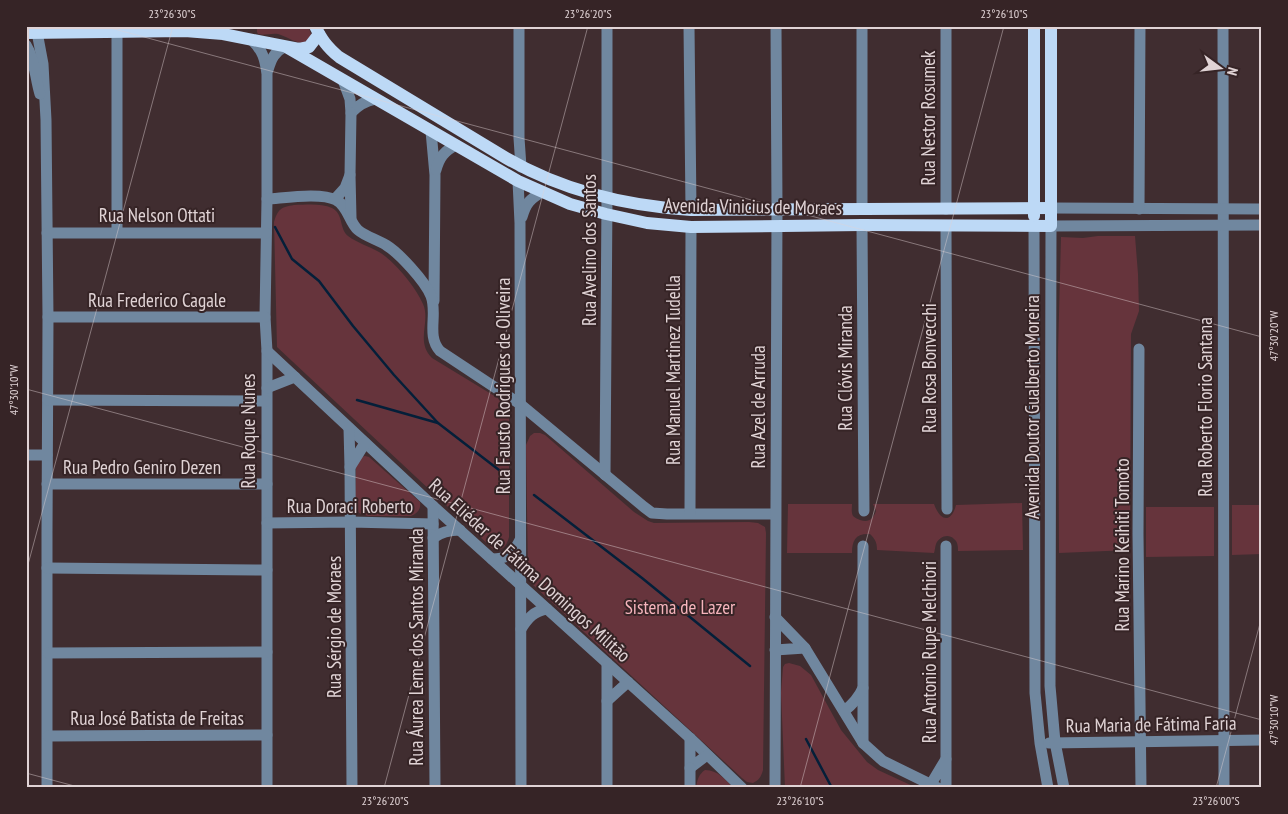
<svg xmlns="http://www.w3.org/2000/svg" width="1288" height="814" viewBox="0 0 1288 814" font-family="'PT Sans Narrow',sans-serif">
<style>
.green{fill:#66343c}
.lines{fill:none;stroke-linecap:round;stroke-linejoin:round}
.stream{stroke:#041f39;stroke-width:2.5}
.minor{stroke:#70879f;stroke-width:11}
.major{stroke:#bdd9f6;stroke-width:12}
.ticks{fill:none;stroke:#e0d3d5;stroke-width:1;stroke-opacity:0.45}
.labels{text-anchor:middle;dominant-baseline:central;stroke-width:4;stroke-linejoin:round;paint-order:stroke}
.street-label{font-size:19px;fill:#e0d3d5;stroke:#362426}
.park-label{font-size:19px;fill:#f6b4bc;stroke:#362426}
.neatline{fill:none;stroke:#e0d3d5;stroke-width:2}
.ticks-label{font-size:12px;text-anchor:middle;fill:#e0d3d5}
</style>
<rect width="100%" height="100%" fill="#402d30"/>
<g class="green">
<path d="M257,26H308L311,34C305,52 290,37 278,34C271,33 264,36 258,34L257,32Z"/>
<path d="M294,205C306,205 321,203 332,208C344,214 339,229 348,236C357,243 369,246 379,252C394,261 416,287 423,304C431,322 415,341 432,358L501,400C506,405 508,409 509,416V537C507,545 503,552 493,549L277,347L274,222C278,209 281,207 294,205Z"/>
<path d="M1098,236H1135L1138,274L1139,311L1131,334L1130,550L1059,553L1058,352L1061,237L1083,238Z"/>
<path d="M534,433H540L545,435L634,512L648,521L654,523L749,522L758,523L765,527L766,533L763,770C761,777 759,780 753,783L747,782L742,778L532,584L529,579L528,573L526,445L530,436Z"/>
<path d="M365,456L369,457L420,502C421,509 418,513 411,516H368L359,513L355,505L356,469V465L361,457Z"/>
<path d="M1022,503L1023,550L958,551C958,547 958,542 954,539C948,533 939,537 936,544C935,547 935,550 934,553L877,550C877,542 875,539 870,534C856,533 852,540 852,553H787L788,504H852C852,508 851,512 853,516C855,518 858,519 860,520C869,523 873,519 876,511L873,504H934C940,521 951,524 956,505Z"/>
<path d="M1232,505H1262V554L1232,555Z"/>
<path d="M1146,507H1214V556L1146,557Z"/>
<path d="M789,663L800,666L811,675L841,730L867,762L878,770L917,788H785L781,693L783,667L785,664Z"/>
<path d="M705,770C718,770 725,780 734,788H696C697,780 699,774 705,770Z"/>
</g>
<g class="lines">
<g class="stream">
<path d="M275,227L292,259L319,281L353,326L394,375L438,423L499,470"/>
<path d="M357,400L438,423"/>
<path d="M534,495L642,578L750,666"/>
<path d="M806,739L832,788"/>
</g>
<g class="minor">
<path d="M519,26V138L521,167"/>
<path d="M689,26L691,210"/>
<path d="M862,26V209"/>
<path d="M1223,26L1224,788"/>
<path d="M37,32L43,64L46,120L48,317L47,533V788"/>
<path d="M252,40C263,51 265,59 267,74V199L265,317L267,351V788"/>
<path d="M26,45C35,59 35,78 40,94"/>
<path d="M268,70C271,60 274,52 284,47"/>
<path d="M343,80L350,99L351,113C358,105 365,101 375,99"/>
<path d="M431,131L435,175L434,301"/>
<path d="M436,170C439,158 444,151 456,145"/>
<path d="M350,175L351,113"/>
<path d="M518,181L520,223L521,788"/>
<path d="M267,199C284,198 321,192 336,200C348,206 349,222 358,230C366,237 377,239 386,245C399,253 425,281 431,296C438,314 426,336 440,351L520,404L644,507L652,513L667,514H775"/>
<path d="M335,199L345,188L350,175L351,218"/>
<path d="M1051,208L1262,209"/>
<path d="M946,209V26"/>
<path d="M1139,209L1140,26"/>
<path d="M522,217C526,203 530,199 542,192"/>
<path d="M862,225L864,511"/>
<path d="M946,226L947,509"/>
<path d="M1034,226L1035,693L1040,743L1048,788"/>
<path d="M117,232V32"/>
<path d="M47,233H266"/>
<path d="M48,317H265"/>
<path d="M1139,349L1138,534L1141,788"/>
<path d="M267,351L433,506L690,738L742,788"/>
<path d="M267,388L295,377"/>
<path d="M48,400L266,401"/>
<path d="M349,428L350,467L365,443"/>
<path d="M26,455H47"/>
<path d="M350,467L352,788"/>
<path d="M605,475L607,198V26"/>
<path d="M47,484H267"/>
<path d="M433,506L435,788"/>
<path d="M690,513L691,227"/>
<path d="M267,523L351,522L433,524"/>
<path d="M433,538C441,532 450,530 460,530"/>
<path d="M863,546V743"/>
<path d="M946,546V759"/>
<path d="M492,559C507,559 513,554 520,540"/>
<path d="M47,568L267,570"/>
<path d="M775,617L805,648L775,650"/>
<path d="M521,629C528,618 534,611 547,609"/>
<path d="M805,648L863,743L883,761L938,788"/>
<path d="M48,653L267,652"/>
<path d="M607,663V701L628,682"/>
<path d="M844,711C852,705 859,697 863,688"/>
<path d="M48,736L267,735"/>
<path d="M690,738V768L707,755"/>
<path d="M1049,743L1262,740"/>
<path d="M690,768V788"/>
<path d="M931,784L946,759V788"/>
<path d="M607,788V701"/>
<path d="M775,788L777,209L776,26"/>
<path d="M1064,788L1055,742L1050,686L1051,226L1262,225"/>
</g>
<g class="major">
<path d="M315,26C322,40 327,47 339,57L506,158C563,191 626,206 691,210L1051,208"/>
<path d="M26,33L185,31L223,34L299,49L309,47L319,34"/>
<path d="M288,48L518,181L570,204L606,214L647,223L691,227L862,225L1051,226V26"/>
<path d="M1034,216V26"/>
</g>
</g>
<path class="ticks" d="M103,26L1262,337M26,389L1262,720M26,572L173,26M26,773L82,788M384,788L588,26M800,788L1004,26M1216,788L1262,616"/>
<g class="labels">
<g class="street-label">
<text transform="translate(928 118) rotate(-90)">Rua Nestor Rosumek</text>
<text transform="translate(753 206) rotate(1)">Avenida Vinicius de Moraes</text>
<text x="157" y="215">Rua Nelson Ottati</text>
<text transform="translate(589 250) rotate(-90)">Rua Avelino dos Santos</text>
<text x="157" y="300">Rua Frederico Cagale</text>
<text transform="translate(845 368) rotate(-90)">Rua Clóvis Miranda</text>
<text transform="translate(929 368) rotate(-90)">Rua Rosa Bonvecchi</text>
<text transform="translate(673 370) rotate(-90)">Rua Manuel Martinez Tudella</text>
<text transform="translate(503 386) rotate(-90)">Rua Fausto Rodrigues de Oliveira</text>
<text transform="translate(758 407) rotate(-90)">Rua Azel de Arruda</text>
<text transform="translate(1032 407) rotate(-90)">Avenida Doutor Gualberto Moreira</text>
<text transform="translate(1205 407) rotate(-90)">Rua Roberto Florio Santana</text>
<text transform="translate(248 431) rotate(-90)">Rua Roque Nunes</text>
<text x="142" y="467">Rua Pedro Geniro Dezen</text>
<text x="350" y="506">Rua Doraci Roberto</text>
<text transform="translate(1122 545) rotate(-90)">Rua Marino Keihiti Tomoto</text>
<text transform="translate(530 570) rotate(42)">Rua Eliéder de Fátima Domingos Militão</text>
<text transform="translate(334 627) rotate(-90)">Rua Sérgio de Moraes</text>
<text transform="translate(416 647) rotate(-90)">Rua Áurea Leme dos Santos Miranda</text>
<text transform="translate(929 652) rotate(-90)">Rua Antonio Rupe Melchiori</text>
<text x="157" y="718">Rua José Batista de Freitas</text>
<text transform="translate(1151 724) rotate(-1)">Rua Maria de Fátima Faria</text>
</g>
<g class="park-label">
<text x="680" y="607">Sistema de Lazer</text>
</g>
</g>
<rect width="1288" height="814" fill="none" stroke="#362426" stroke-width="55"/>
<g transform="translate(1220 68) rotate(105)" stroke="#362426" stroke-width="4" paint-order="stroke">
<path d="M0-4L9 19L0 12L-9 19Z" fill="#e0d3d5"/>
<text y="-8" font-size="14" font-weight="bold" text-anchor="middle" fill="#e0d3d5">N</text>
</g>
<rect x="28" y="28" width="1232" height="758" class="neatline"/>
<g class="ticks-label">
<text x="172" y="18">23°26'30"S</text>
<text x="588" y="18">23°26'20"S</text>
<text x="1004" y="18">23°26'10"S</text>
<text transform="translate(1274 336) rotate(-90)" y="4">47°30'20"W</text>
<text transform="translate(14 390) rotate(-90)" y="4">47°30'10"W</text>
<text transform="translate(1274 720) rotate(-90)" y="4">47°30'10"W</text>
<text x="385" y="805">23°26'20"S</text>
<text x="800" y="805">23°26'10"S</text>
<text x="1216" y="805">23°26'00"S</text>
</g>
</svg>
